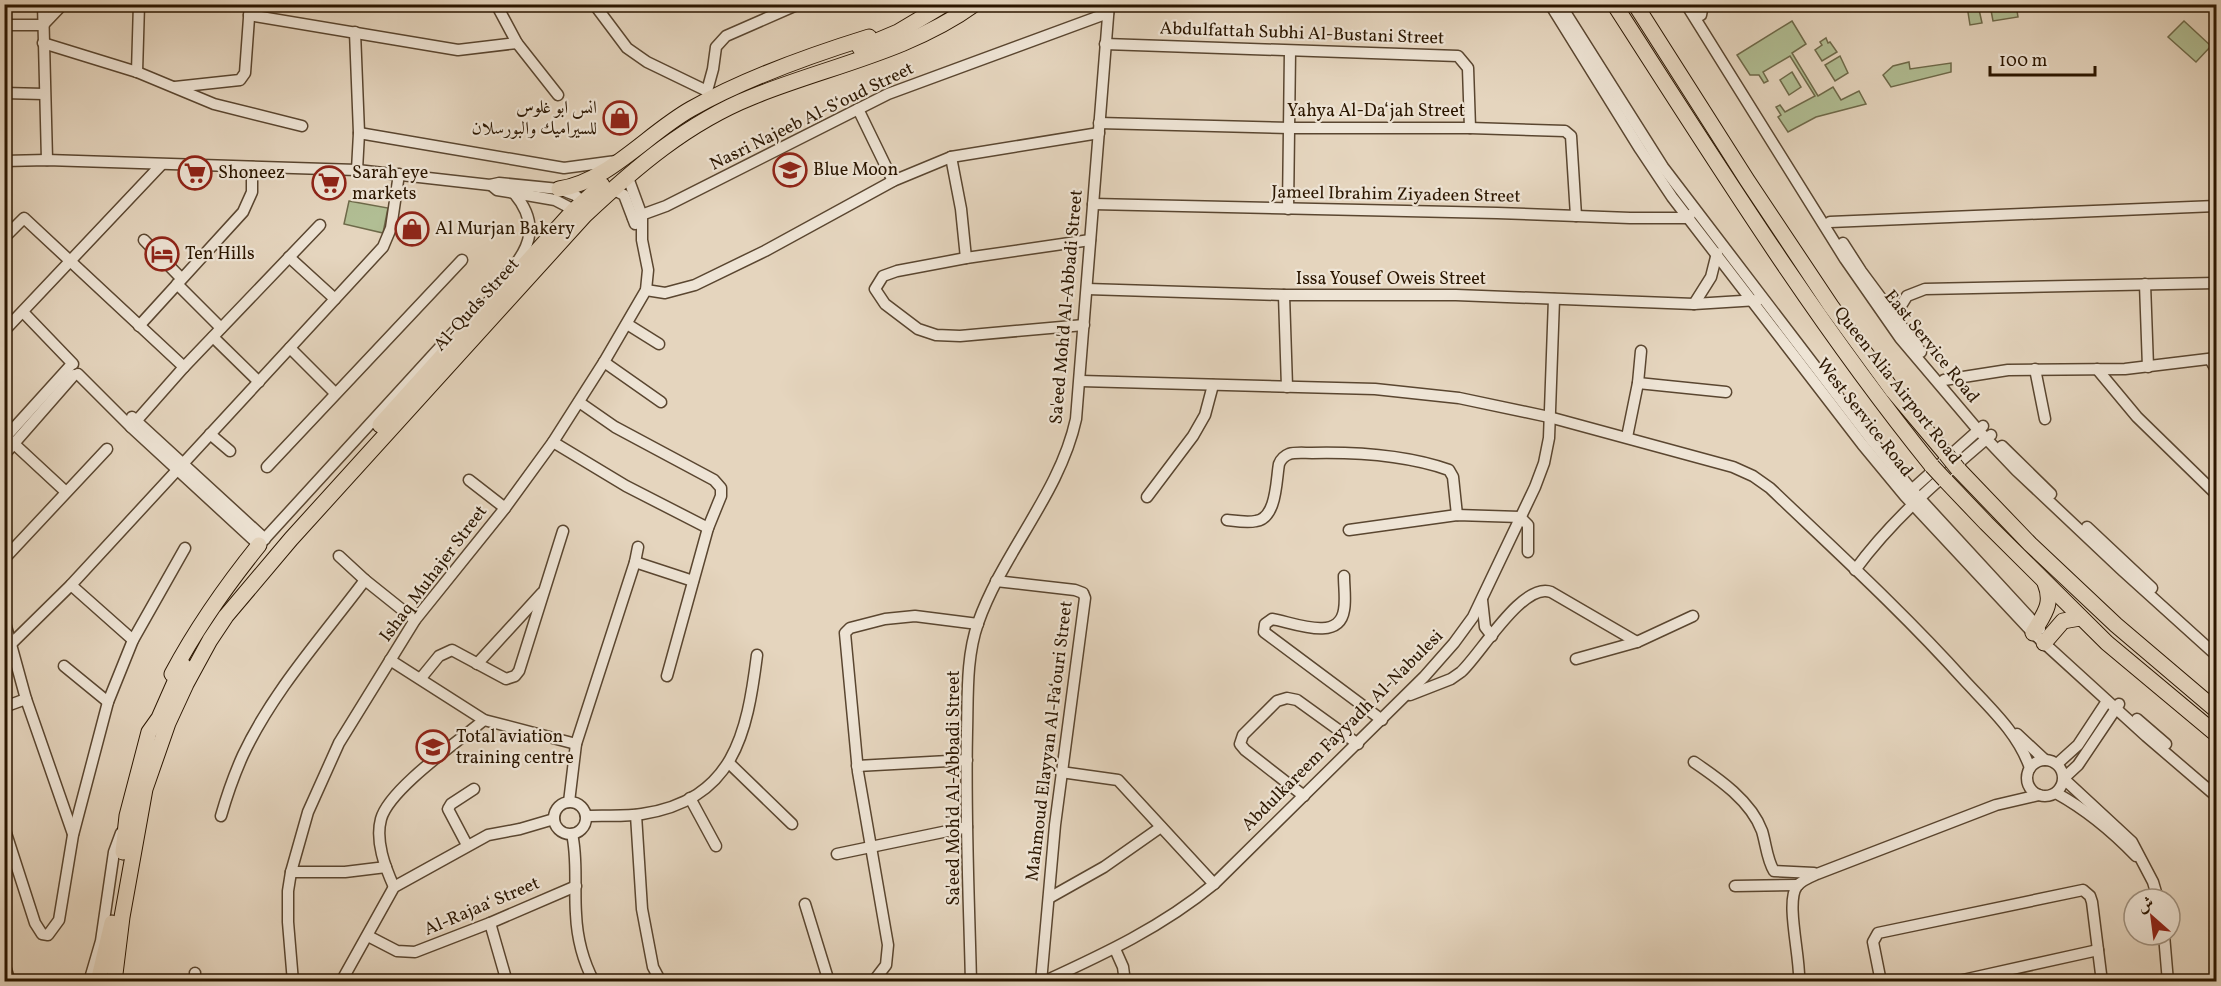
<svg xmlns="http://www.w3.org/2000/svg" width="2221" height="986" viewBox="0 0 2221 986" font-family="Vollkorn,Amiri,serif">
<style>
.green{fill:#b1be94;stroke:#6e6a4a;stroke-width:1.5}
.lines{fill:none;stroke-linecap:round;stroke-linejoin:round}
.minor-casing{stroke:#5a4630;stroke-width:13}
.highway-casing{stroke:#2b1600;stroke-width:17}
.minor{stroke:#eee4d5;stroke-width:10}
.highway{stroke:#e5d5be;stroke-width:15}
.highway-bridge-casing{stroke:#2b1600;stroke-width:17;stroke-linecap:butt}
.highway-bridge{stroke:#e5d5be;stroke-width:15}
.labels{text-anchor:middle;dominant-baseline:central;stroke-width:4.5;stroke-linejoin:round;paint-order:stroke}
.street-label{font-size:18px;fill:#2b1600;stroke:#eee4d5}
.poi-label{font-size:18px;fill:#2b1600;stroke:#eee4d5;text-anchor:start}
</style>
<rect width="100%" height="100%" fill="#e5d5be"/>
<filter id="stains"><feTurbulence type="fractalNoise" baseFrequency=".00333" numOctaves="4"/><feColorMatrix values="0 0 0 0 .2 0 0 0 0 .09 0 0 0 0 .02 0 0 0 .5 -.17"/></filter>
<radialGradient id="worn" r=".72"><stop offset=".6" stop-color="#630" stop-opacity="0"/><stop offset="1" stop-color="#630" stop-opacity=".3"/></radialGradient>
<g class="green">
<path d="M1978,5L1982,23L1970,25L1967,6Z"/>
<path d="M1990,5H2016L2018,17L1993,21Z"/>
<path d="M1792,21L1806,44L1792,53L1818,96L1833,87L1841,100L1859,91L1866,104L1816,117L1788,132L1778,117L1781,115L1776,107L1780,105L1785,112L1815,96L1790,56L1763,72L1768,81L1764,83L1759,75H1750L1737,55Z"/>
<path d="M2184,21L2211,46L2196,62L2168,37Z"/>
<path d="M1826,38L1828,43L1830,42L1837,52L1822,61L1815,50L1822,45L1820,42Z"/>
<path d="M1840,56L1848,73L1835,81L1825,65Z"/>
<path d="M1909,62L1910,69L1951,63V72L1891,87L1883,75L1893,66Z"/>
<path d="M1792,72L1801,87L1789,95L1780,80Z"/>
<path d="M349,201L388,208L383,233L344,224Z"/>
</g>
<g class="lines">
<g class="minor-casing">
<g id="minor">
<path d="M43,4L47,160"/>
<path d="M496,4L517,43L558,95"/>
<path d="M594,4L627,48L647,62L707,91L711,98"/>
<path d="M1550,4L1640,149L1672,197L1862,444L1905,496L2033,633L2146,736L2216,796"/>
<path d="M1560,4L1663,167L1869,437L1911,489L2040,629"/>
<path d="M1686,4L1845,259L1900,338L1978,430L2016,470L2122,570L2216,655"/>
<path d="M249,15L458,50L517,43"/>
<path d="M1701,15L1703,4"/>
<path d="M4,25H43L63,4"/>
<path d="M355,32L359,133L357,170"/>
<path d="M43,43L137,72L214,104L302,126"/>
<path d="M1105,44L1458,56L1468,68L1470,128"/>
<path d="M137,72L139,4"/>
<path d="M175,87L240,80L245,73L250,4"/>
<path d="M707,91L713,69L716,47L726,36L799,4"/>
<path d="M4,93L44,94"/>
<path d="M858,109L893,181"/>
<path d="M1099,123L1290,128H1470L1565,131L1571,136L1576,216"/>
<path d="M359,133L564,168L616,161"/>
<path d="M951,157L961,209L966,258"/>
<path d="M4,161L47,160L357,170L490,185L499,183L559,189L575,195L588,206"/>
<path d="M491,185L497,190L555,200L580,213"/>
<path d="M612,189L624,195L635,224"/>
<path d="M1093,204L1497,213L1630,218H1688L1690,215"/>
<path d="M1288,209L1290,51"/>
<path d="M633,218L666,206L888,94L1108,13"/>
<path d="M1830,222L2216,206"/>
<path d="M4,238L24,218L184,367"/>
<path d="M144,240L181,278"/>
<path d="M1843,243L1861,271L1921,352"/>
<path d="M289,257L335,299"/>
<path d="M507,274C532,247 539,223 514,193"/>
<path d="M177,284L221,328"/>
<path d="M2145,284L2148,367"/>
<path d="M1087,289L1284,295H1456L1694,304L1758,300"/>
<path d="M646,290L665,293L695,285L765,251L893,181L951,157L1099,133"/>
<path d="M1284,295L1287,387"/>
<path d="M1694,304L1711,277L1717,253"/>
<path d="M23,312L73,364"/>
<path d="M1894,317L1907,296L1925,289L2216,283"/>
<path d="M627,324L659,344"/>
<path d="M1084,325L960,336L936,335L918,329L885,304L875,289L883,276L897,271L966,258L1090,240"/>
<path d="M139,326L243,212L252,192V167"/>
<path d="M4,331L161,165"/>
<path d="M213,337L259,382"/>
<path d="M290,348L335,393"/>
<path d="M2210,359L2216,370"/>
<path d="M604,362L661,402"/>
<path d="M2035,369L2045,419"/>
<path d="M2097,369L2137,417L2216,494"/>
<path d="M78,374L131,427L259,545L464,321"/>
<path d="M1944,380L2008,370L2125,369L2216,358"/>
<path d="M1081,381L1375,389L1459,398L1549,417L1733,467L1753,476L1770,488C1836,551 1904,613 1965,681C1990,708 2018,733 2030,768"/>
<path d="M1638,383L1726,392"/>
<path d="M579,402L615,427L714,480L721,488V496L708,528L667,676"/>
<path d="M132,417L265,539"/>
<path d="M131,427L184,367L320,225"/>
<path d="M210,434L230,451"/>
<path d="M1627,437L1638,383L1641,351"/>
<path d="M4,439L70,366"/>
<path d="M11,441L66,492"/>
<path d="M553,442L626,486L708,528"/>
<path d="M2002,446L2051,494"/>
<path d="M4,455L74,375"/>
<path d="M267,467L462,260"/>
<path d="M469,480L505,508"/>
<path d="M1907,494L1983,426"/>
<path d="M1147,497L1193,436L1205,415L1213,385"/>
<path d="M1227,520C1236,521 1247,523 1256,521C1277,518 1276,480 1279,464C1281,459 1284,456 1289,454C1295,452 1304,453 1312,453C1357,452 1406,455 1449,470L1453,477L1457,515"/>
<path d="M2087,527L2152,588"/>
<path d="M1349,530L1457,515L1520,517L1528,525V552"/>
<path d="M339,556L365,580L415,620"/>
<path d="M4,559L107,449"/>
<path d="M635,562L693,581"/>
<path d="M1855,570C1893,518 1942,477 1991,435"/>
<path d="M1344,576C1344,587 1346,600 1344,610C1339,643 1292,622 1272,619L1265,624L1264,632L1382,720"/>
<path d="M996,581L1075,590L1083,593L1085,598L1055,825L1041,982"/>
<path d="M71,585L133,640"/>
<path d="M1482,600L1485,627L1492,636"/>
<path d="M4,619L26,699L73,834"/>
<path d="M12,643L71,585L383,247L391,228L399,174"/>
<path d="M1576,659L1637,642L1693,616"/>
<path d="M390,660L484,720L576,744"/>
<path d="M477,664L542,593"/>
<path d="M64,666L108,702"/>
<path d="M421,678L439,656L452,650L506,679L515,676L519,671L563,531"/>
<path d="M1410,695L1451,679L1461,672C1480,655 1523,581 1551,592L1637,642"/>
<path d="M4,707L26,699"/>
<path d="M2137,719L2166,744"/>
<path d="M2017,734L2045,760"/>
<circle cx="2045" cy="778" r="18"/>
<path d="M1694,762C1719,779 1751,801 1762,831C1766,844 1767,860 1774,871L1814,873"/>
<path d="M729,763L792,824"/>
<path d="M2057,764L2078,745L2107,701"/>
<path d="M857,766L967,760"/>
<path d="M1061,772L1118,780L1214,884"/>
<path d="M2064,778L2078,765L2119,704"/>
<path d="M2064,779L2132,842L2153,882L2158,899"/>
<path d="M2056,793C2085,809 2113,832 2136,856"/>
<path d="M1304,796L1245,750L1240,744L1243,735L1277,701L1287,698L1297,700L1358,744"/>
<path d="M690,798L716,846"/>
<path d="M569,802L576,744L635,562L638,547"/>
<circle cx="570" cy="818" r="16"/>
<path d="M636,815L642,909L653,967L661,982"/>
<path d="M221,816C227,795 234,775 243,755C273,691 323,636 365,580"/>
<path d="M586,816C605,815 624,817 642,814C734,800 747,734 757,655"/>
<path d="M4,827L35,923L42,934L48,935L59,920L73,835L108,702L133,640L185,548"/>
<path d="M572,834C578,860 574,887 576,914C577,937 583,961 594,982"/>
<path d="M467,845L448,809L451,804L474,789"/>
<path d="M837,854L967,827"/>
<path d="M291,872H345L386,867"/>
<path d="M1735,886L1798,885"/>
<path d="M394,887C385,867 375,841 381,819C389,789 459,741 484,720"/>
<path d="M1049,898L1104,867L1161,827"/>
<path d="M805,904L829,982"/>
<path d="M490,923L507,982"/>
<path d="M2164,935L2168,982"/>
<path d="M368,936L397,951L415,952L490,923L576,886"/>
<path d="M1115,949L1123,967L1125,982"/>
<path d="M4,963L10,982"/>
<path d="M89,982L101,941L114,852L121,833"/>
<path d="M195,982V973"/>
<path d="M293,982L288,922V891L291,872L308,812L339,743L415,620L505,508L553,442L604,362L646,290L648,270L642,240V216L627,175"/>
<path d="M341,982L394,887L488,835L520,829L554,819"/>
<path d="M873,982L886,965L888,945L858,772L845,633L850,628L885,619L915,616L978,624"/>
<path d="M971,982C969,898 965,815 967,731C968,696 966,657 978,623C1003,552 1060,493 1076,419L1109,4"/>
<path d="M1043,982C1104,954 1162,927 1214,884L1424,677L1454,643L1473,617L1535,487L1544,463L1549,438L1554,299"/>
<path d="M1799,982C1801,959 1785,902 1797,886C1802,880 1810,877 1817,874L1996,805L2039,795"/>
<path d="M1881,982L1873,942L1878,933L2083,890L2090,896L2092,902L2102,982"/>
<path d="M1954,982L2098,950"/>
</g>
</g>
<g class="highway-casing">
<g id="highway">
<path d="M1614,4C1716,162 1814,320 1932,466"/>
<path d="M1635,4L1747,180L1831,306L1893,391L1946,454"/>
<path d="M860,48L898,32L945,4"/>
<path d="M559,189C608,182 648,133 691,109C744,79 811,55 869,37"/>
<path d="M380,425L574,210L602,185"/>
<path d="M1958,469L2030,544L2116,625L2216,710"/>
<path d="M1945,480L1986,523L2107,643L2216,734"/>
<path d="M2033,633C2043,615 2054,605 2045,583"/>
<path d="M2044,643L2063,621L2080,618"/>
<path d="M172,674C197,627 226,586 259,545"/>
<path d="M123,852L127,816L149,732L159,718L174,684L184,666"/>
<path d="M98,982L112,923"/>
<path d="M114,982L122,917L145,789L168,723L186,684L210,640L226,616L291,539L585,215C635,168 687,123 752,97C825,67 909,52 975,4"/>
</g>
</g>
<use href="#minor" class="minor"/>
<use href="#highway" class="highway"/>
<g class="highway-bridge-casing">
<g id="highway-bridge">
<path d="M1946,454L1958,469"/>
<path d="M1932,466L1945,480"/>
</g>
</g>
<use href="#highway-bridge" class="highway-bridge"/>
</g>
<defs>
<g id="shop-ring" transform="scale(1.725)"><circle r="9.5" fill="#eee4d5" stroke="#8f2418" stroke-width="1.5"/><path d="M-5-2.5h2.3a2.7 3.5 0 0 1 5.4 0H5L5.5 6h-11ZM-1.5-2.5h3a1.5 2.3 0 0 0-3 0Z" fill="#8f2418"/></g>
<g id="school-ring" transform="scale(1.725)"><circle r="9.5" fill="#eee4d5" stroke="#8f2418" stroke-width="1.5"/><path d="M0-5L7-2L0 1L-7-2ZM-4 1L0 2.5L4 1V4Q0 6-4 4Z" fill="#8f2418"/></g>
<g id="supermarket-ring" transform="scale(1.725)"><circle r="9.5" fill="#eee4d5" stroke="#8f2418" stroke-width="1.5"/><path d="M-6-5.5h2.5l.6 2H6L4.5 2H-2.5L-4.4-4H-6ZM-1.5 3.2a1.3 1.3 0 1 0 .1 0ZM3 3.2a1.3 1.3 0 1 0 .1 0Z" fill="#8f2418"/></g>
<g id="hotel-ring" transform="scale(1.725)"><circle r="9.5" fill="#eee4d5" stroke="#8f2418" stroke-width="1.5"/><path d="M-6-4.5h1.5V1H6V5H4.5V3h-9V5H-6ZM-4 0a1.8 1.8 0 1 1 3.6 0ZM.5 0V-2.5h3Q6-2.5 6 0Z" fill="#8f2418"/></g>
<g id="university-ring" transform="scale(1.725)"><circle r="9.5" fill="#eee4d5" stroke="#8f2418" stroke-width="1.5"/><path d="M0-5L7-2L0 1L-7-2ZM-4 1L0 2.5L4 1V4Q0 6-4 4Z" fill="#8f2418"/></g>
</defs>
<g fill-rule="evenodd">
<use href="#shop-ring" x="620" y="118"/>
<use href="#school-ring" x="790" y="170"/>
<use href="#supermarket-ring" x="195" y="173"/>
<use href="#supermarket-ring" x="329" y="183"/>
<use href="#shop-ring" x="412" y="229"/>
<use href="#hotel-ring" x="162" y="254"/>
<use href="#university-ring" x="433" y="747"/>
</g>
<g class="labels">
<g class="street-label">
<text transform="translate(1302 34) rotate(2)">Abdulfattah Subhi Al-Bustani Street</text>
<text x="1376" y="111">Yahya Al-Da‘jah Street</text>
<text transform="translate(812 117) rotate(-26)">Nasri Najeeb Al-S‘oud Street</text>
<text transform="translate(1396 195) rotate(1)">Jameel Ibrahim Ziyadeen Street</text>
<text x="1391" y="279">Issa Yousef Oweis Street</text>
<text transform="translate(477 305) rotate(-48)">Al-Quds Street</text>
<text transform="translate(1067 307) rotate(-85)">Sa'eed Moh'd Al-Abbadi Street</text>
<text transform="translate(1931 347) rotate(51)">East Service Road</text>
<text transform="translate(1897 386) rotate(52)">Queen Alia Airport Road</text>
<text transform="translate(1864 418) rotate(52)">West Service Road</text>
<text transform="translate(434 574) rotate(-53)">Ishaq Muhajer Street</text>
<text transform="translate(1343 731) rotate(-45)">Abdulkareem Fayyadh Al-Nabulesi</text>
<text transform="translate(1050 741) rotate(-83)">Mahmoud Elayyan Al-Fa‘ouri Street</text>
<text transform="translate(954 788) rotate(-90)">Sa'eed Moh'd Al-Abbadi Street</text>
<text transform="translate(482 907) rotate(-23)">Al-Rajaa‘ Street</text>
</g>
<g class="poi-label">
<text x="597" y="108" text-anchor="end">انس ابو غلوس<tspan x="597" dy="21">للسيراميك والبورسلان</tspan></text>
<text x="813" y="170">Blue Moon</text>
<text x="218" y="173">Shoneez</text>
<text x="352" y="173">Sarah eye<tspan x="352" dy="21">markets</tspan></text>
<text x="435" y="229">Al Murjan Bakery</text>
<text x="185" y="254">Ten Hills</text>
<text x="456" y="737">Total aviation<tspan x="456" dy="21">training centre</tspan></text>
</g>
</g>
<rect width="2221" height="986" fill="none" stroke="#e5d5be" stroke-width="24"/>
<rect x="6" y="6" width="2209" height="974" fill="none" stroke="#2b1600" stroke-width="3"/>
<rect x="12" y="12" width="2197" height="962" fill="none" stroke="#2b1600" stroke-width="1.5"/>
<g transform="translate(2152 917) rotate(332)"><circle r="28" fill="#eee4d5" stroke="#a09280" stroke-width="1.5"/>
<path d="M0-4.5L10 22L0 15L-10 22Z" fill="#8f2418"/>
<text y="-9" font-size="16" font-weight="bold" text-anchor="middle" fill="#2b1600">ش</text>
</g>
<path d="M1990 66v9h105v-9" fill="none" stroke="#2b1600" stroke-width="3"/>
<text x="1999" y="66" font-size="18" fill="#2b1600" stroke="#eee4d5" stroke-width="4.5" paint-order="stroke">100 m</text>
<rect width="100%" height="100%" filter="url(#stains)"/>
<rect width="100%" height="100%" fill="url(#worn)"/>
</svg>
